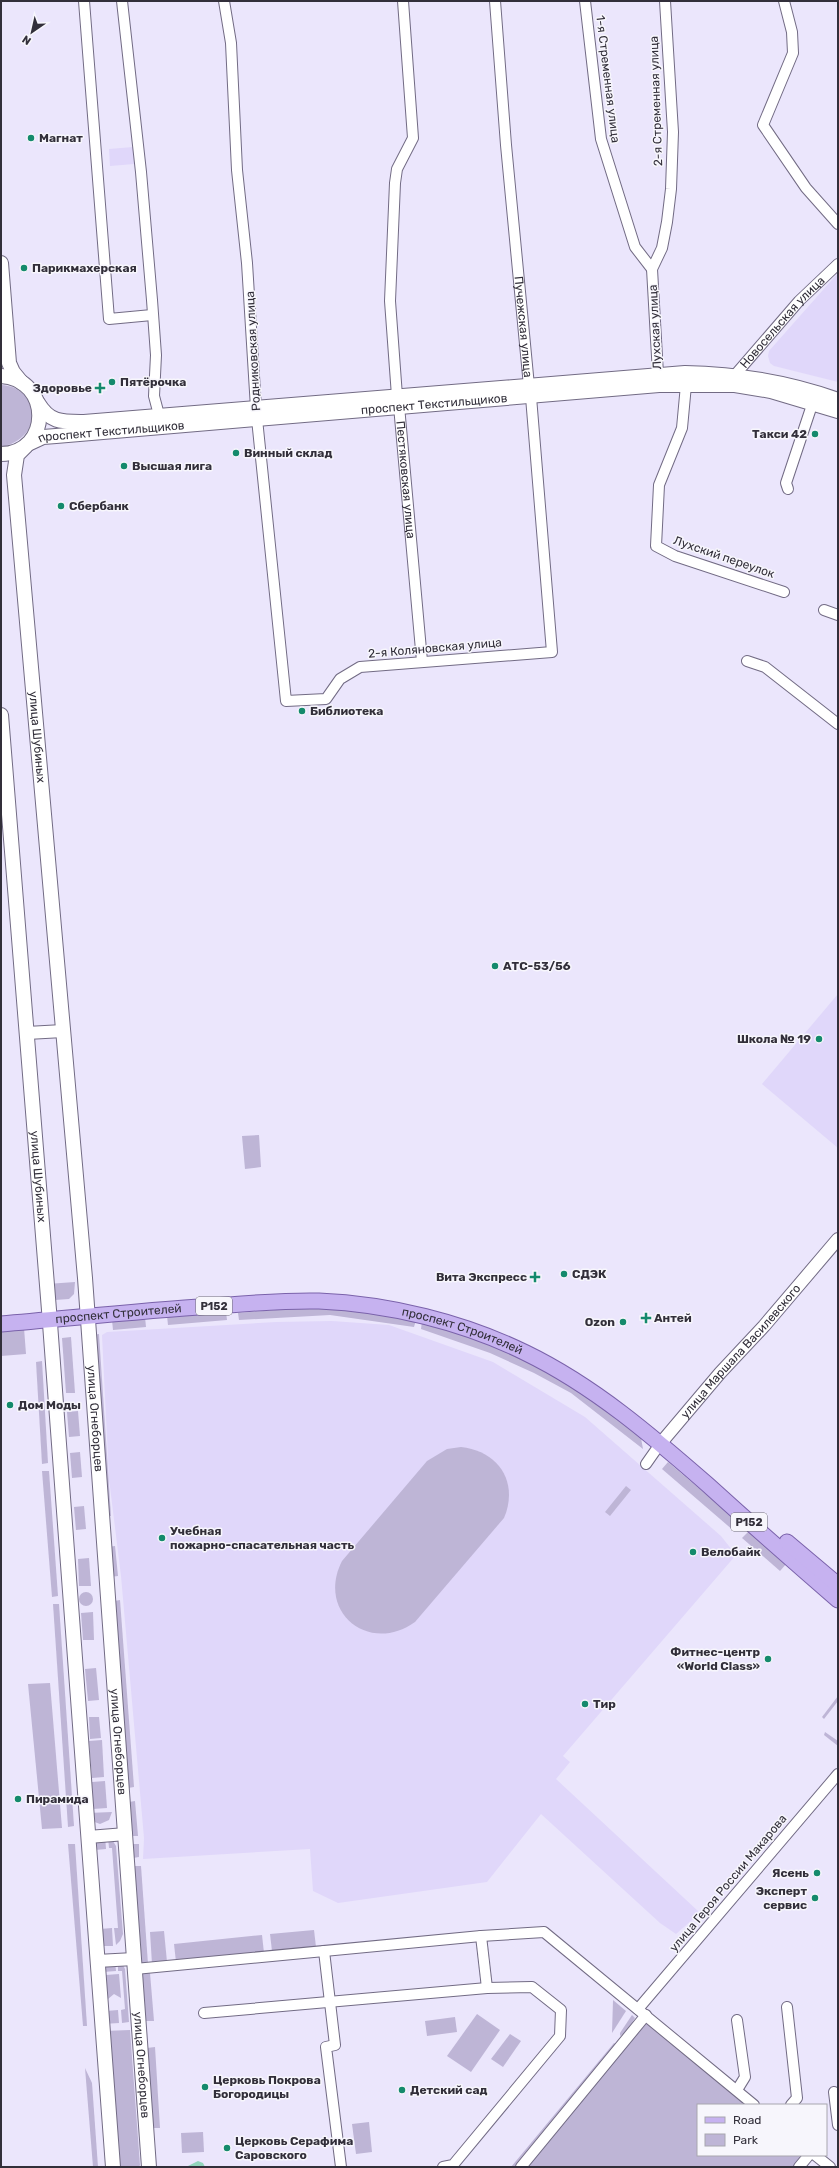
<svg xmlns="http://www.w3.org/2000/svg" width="839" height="2168" viewBox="0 0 839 2168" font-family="Rubik,sans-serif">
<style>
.built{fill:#e0d7fa}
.green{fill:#beb5d6}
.water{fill:#92d5bc}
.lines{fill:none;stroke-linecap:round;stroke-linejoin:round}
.minor-casing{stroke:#726b84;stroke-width:12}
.tertiary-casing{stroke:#726b84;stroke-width:14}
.secondary-casing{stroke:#726b84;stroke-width:16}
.primary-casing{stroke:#7a62aa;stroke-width:17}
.minor{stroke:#fff;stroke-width:10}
.tertiary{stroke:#fff;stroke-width:12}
.secondary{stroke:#fff;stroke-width:14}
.primary{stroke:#c6b2f0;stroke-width:15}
.poi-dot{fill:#148a6c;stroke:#f7f6fc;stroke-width:1.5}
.labels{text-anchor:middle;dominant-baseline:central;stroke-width:3;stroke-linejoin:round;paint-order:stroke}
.shield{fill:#f7f6fc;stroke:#6d6b74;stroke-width:1}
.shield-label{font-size:11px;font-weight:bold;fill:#322f3a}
.street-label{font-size:12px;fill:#322f3a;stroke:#f7f6fc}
.poi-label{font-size:12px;font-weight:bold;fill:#322f3a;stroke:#f7f6fc;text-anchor:start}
</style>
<rect width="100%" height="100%" fill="#ebe6fc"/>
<g class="built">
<path d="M133,147L134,164L110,166L109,149Z"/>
<path d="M838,273V382L774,366L770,363L768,356L769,351Z"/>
<path d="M838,994V1148L762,1084Z"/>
<path d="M332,1321L389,1325L493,1362L585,1417L721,1536L736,1555L563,1756L570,1762L556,1779L698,1911L692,1920L676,1934L660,1923L541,1814L487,1882L338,1903L313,1891L310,1849L143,1859L144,1838L121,1576L109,1479L102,1335L107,1332L276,1322Z"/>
</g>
<g class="green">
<path d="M1,385C41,387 45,438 1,447Z"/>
<path d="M259,1135L261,1167L245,1169L242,1136Z"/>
<path d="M75,1282L74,1294L69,1299L55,1300L50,1296L47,1284Z"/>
<path d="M300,1308L345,1309L416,1320L414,1327L330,1315L239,1320L238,1313Z"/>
<path d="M226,1312L227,1320L168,1325L167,1316Z"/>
<path d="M145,1317L146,1327L113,1330L112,1320Z"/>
<path d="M422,1321L498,1347L557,1376L636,1433L641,1438L643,1449L571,1393L534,1373L490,1353L421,1329Z"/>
<path d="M24,1328L26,1354L1,1356V1330Z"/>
<path d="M99,1334L111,1516H104L92,1335Z"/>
<path d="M71,1337L75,1393H66L62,1338Z"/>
<path d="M42,1361L48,1463L42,1464L36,1362Z"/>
<path d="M78,1411L80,1436L69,1437L67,1412Z"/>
<path d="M461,1447C499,1451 519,1483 504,1518L415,1622C369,1655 316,1612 342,1561L427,1461L447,1449Z"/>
<path d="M80,1452L82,1477L72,1478L70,1453Z"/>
<path d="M668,1462L734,1518L737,1524L734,1531L662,1469Z"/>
<path d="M42,1471H49L58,1596L52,1597Z"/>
<path d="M626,1486L631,1490L610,1516L605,1512Z"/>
<path d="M84,1506L86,1529L76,1530L74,1507Z"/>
<path d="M749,1531L787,1563L780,1571L742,1538Z"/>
<path d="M115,1546L118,1576L110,1577L107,1547Z"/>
<path d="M89,1558L91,1586H79L78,1559Z"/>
<circle cx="86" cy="1599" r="7"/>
<path d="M120,1600L134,1787L128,1788L114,1601Z"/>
<path d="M53,1604H59L74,1826L68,1827Z"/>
<path d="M93,1612L94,1640H83L81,1613Z"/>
<path d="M96,1668L99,1700L88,1701L85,1669Z"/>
<path d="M50,1683L62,1828L42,1829L28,1684Z"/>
<path d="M838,1696V1701L824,1719L822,1717Z"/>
<path d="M89,1717H99L101,1738L90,1739Z"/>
<path d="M825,1732L838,1741V1746L824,1735Z"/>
<path d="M102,1740L104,1777L92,1778L89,1741Z"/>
<path d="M105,1781L107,1808L93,1809L92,1782Z"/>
<path d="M135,1801L138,1836H131L129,1802Z"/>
<path d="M112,1812L109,1820L100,1824L92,1821L88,1813Z"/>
<path d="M105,1836L106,1849L95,1850L100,1929L112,1928L113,1946H104L100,1944L92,1839Z"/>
<path d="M108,1837L113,1841L116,1846L123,1934L120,1941L116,1945L114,1928H118L112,1848H109Z"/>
<path d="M68,1844H75L87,2026H83Z"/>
<path d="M133,1844H139V1857L133,1858Z"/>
<path d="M134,1866H141L148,1964H142Z"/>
<path d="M314,1930L316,1947L272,1951L270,1934Z"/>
<path d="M164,1931L167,1962L152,1964L150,1932Z"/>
<path d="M262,1935L264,1953L176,1962L174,1944Z"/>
<path d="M115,1961L116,1971L103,1972L106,2011L118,2010L119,2023L103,2024L101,1964Z"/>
<path d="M118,1962L122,1963L125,1969L129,2022L122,2023L121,2010L125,2009L122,1971H118Z"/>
<path d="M142,1973H150L154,2021H145Z"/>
<path d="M119,1974L121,1998L114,1994L108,1999L106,1975Z"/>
<path d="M613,2000L626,2011L612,2033Z"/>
<path d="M477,2014L500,2030L471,2072L447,2056Z"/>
<path d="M632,2015L635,2018L626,2032L620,2036V2033Z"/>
<path d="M455,2017L457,2032L427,2036L425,2021Z"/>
<path d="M645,2018L753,2105H698V2155H807L798,2167H524Z"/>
<path d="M130,2030L140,2165L139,2167H114L104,2031Z"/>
<path d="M510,2034L521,2041L503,2067L491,2059Z"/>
<path d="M614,2043L616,2044L514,2167H511Z"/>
<path d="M155,2047L160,2128H152L147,2048Z"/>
<path d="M85,2068L92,2083L98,2167H93Z"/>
<path d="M369,2122L372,2152L356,2154L352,2124Z"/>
<path d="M203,2132L204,2152L182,2153L181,2133Z"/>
</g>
<path class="water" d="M198,2161L203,2163L205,2167H186Z"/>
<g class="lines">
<g class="minor-casing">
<g id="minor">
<path d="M84,1L109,319L152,315"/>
<path d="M122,1L141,172L152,300L156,355L154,396L159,415"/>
<path d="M224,1L231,43L237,170L247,263L256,408"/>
<path id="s1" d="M495,1L506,145L529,386"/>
<path d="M585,1L601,139L635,247L652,269"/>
<path d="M784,1L792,32L793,53L763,125L806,188L838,224"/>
<path d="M658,374L652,269L662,248L667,222L671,189L673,132L665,1"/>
<path id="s2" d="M735,375L799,301L838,264"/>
<path d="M686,385L682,428L659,485L656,546L675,556L784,592"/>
<path d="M397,396L390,301L395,183L397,169L413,138L403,1"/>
<path id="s3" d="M399,406L422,661"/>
<path d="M257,419L286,701L326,699L340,679L360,667L552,652L531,397"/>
<path d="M788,489L786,483L813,402"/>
<path d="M824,610L838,615"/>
<path d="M747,661L765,667L838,724"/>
<path d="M646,1464L660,1444"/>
<path d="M481,1936L487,1988"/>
<path d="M324,1951L335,2045L326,2047L341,2167"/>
<path d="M135,1969L481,1936L544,1932L754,2105"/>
<path d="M787,2007L797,2098L791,2105"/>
<path d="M638,2009L838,1774"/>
<path d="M204,2013L487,1988L532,1987L561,2010L560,2036L453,2165L443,2167"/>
<path d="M737,2090L745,2077L737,2020"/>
<path d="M834,2092L838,2125"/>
<path d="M815,2155L830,2167"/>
<path d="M521,2167L646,2015"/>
<path d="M799,2167L809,2155"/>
</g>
</g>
<g class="tertiary-casing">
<g id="tertiary">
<path d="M27,1033L63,1031"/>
<path id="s4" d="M660,1444L720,1373L764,1326L838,1239"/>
<path d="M88,1837L126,1834"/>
<path d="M97,1961L134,1959"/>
</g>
</g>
<g class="secondary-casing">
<g id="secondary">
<path d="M1,263L9,363L13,372L22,383"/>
<path d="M1,376C52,379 52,453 1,454"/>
<path d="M38,403C50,423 62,422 84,422L685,373C739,374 788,382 838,400"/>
<path id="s5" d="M28,444L43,437L56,436L659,385H735L771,391L838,411"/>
<path id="s6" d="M26,446L17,455L14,475L85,1278L149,2167"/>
<path id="s7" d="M1,715L49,1310L113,2167"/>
</g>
</g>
<g class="primary-casing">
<g id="primary">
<path id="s8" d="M1,1324C71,1318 141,1311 211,1306C247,1304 283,1300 319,1301C389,1304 463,1322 526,1353C594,1386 652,1436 708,1485C751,1524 794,1562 838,1600"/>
<path d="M787,1542L838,1585"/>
</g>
</g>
<use href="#minor" class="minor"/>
<use href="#tertiary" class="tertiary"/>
<use href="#secondary" class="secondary"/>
<use href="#primary" class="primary"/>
</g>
<g class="poi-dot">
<circle cx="31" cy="138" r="4"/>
<circle cx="24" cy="268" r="4"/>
<circle cx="112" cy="382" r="4"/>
<path d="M98 382h4v4h4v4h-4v4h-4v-4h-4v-4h4z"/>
<circle cx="815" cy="434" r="4"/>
<circle cx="236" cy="453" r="4"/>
<circle cx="124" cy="466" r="4"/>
<circle cx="61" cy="506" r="4"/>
<circle cx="302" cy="711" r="4"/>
<circle cx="495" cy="966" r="4"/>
<circle cx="819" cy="1039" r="4"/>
<circle cx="564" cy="1274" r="4"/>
<path d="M533 1271h4v4h4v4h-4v4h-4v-4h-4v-4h4z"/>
<path d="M644 1312h4v4h4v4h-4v4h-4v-4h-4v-4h4z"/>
<circle cx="623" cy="1322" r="4"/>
<circle cx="10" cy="1405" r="4"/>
<circle cx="162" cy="1538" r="4"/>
<circle cx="693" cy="1552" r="4"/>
<circle cx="768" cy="1659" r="4"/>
<circle cx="585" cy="1704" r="4"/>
<circle cx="18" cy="1799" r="4"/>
<circle cx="817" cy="1873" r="4"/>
<circle cx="815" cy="1898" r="4"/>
<circle cx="205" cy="2087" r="4"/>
<circle cx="402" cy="2090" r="4"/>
<circle cx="227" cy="2148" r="4"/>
</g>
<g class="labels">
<g class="shield">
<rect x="196" y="1297" width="36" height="18" rx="3"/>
<rect x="731" y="1513" width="36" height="18" rx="3"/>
</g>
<g class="shield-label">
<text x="214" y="1306">Р152</text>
<text x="749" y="1522">Р152</text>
</g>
<g class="street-label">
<text transform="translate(608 79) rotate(83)">1-я Стременная улица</text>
<text transform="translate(656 101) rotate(-92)">2-я Стременная улица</text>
<text stroke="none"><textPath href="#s2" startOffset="71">Новосельская улица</textPath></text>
<text stroke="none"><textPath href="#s1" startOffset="327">Пучежская улица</textPath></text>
<text transform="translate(655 327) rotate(-93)">Лухская улица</text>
<text transform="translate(253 351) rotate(-93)">Родниковская улица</text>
<text stroke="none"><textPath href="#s5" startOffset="409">проспект Текстильщиков</textPath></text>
<text stroke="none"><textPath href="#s5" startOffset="85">проспект Текстильщиков</textPath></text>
<text stroke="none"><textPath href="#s3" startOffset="74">Пестяковская улица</textPath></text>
<text transform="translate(724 557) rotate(19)">Лухский переулок</text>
<text transform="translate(435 648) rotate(-5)">2-я Коляновская улица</text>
<text stroke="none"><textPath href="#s6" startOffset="296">улица Шубиных</textPath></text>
<text stroke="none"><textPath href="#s7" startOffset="463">улица Шубиных</textPath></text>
<text stroke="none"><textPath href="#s8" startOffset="118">проспект Строителей</textPath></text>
<text stroke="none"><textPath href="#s8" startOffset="466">проспект Строителей</textPath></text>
<text stroke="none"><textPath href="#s4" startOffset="123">улица Маршала Василевского</textPath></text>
<text stroke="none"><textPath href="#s6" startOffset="980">улица Огнеборцев</textPath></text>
<text stroke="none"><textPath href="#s6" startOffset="1304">улица Огнеборцев</textPath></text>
<text transform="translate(728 1883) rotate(-50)">улица Героя России Макарова</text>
<text stroke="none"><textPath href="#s6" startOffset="1628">улица Огнеборцев</textPath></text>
</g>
<g class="poi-label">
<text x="39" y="138">Магнат</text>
<text x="32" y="268">Парикмахерская</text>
<text x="120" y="382">Пятёрочка</text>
<text x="92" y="388" text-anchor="end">Здоровье</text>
<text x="807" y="434" text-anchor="end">Такси 42</text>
<text x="244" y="453">Винный склад</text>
<text x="132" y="466">Высшая лига</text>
<text x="69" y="506">Сбербанк</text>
<text x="310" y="711">Библиотека</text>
<text x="503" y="966">АТС-53/56</text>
<text x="811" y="1039" text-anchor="end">Школа № 19</text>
<text x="572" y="1274">СДЭК</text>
<text x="527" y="1277" text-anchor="end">Вита Экспресс</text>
<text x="654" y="1318">Антей</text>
<text x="615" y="1322" text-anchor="end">Ozon</text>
<text x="18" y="1405">Дом Моды</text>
<text x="170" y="1531">Учебная<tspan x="170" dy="14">пожарно-спасательная часть</tspan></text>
<text x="701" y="1552">Велобайк</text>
<text x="760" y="1652" text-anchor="end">Фитнес-центр<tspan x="760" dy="14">«World Class»</tspan></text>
<text x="593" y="1704">Тир</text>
<text x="26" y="1799">Пирамида</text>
<text x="809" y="1873" text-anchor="end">Ясень</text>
<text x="807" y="1891" text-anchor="end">Эксперт<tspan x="807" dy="14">сервис</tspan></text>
<text x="213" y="2080">Церковь Покрова<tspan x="213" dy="14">Богородицы</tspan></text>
<text x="410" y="2090">Детский сад</text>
<text x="235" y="2141">Церковь Серафима<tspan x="235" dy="14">Саровского</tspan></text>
</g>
</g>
<rect width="839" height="2168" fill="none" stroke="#322f3a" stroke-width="4"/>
<rect x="697" y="2104" width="130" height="52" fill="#f7f6fc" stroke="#a8a6ae"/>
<rect x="705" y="2117" width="20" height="6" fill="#c6b2f0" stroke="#a8a6ae"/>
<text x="733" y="2124" font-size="12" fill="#322f3a">Road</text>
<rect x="705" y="2134" width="20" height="12" fill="#beb5d6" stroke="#a8a6ae"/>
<text x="733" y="2144" font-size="12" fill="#322f3a">Park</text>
<g transform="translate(32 32) rotate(214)" stroke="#f7f6fc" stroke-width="3" paint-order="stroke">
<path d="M0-3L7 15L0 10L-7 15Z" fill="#322f3a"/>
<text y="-6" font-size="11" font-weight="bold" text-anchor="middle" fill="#322f3a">N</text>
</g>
</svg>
